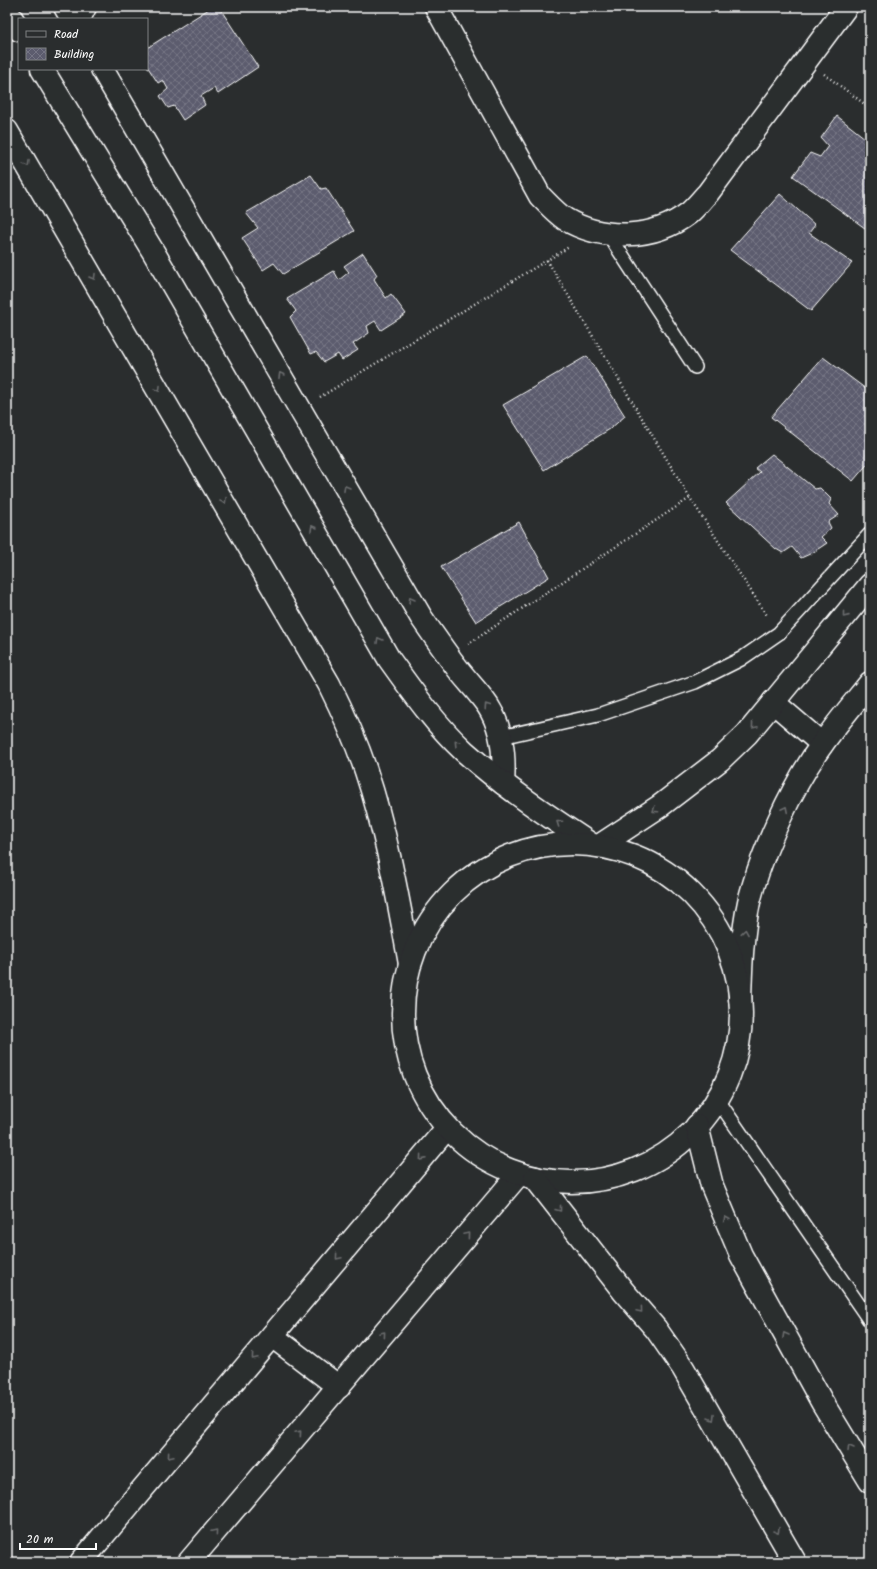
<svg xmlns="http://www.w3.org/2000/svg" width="877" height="1569" viewBox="0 0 877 1569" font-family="Kalam,sans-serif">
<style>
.building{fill:url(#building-cross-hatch);stroke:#fff}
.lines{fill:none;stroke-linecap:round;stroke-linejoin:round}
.service-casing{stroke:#fff;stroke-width:16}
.minor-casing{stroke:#fff;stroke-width:25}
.tertiary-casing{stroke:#fff;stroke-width:25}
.secondary-casing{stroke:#fff;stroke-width:25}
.path{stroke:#fff;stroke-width:2.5;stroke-dasharray:1 3;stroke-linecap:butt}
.service{stroke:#2a2d2e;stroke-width:13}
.minor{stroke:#2a2d2e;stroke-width:22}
.tertiary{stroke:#2a2d2e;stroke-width:22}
.secondary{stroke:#2a2d2e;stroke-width:22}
.oneway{stroke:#6a6c6d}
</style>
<defs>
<pattern id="building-cross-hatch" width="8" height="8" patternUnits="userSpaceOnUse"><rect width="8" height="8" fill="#5c5c6e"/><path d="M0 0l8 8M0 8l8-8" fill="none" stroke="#747484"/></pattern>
</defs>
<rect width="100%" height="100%" fill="#2a2d2e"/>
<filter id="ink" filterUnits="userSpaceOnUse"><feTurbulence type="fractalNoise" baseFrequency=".025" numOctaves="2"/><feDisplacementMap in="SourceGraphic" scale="8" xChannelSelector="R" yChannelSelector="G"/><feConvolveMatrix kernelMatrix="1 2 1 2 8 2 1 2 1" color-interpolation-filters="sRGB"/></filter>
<g filter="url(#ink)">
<g class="building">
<path d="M212,7H219L258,67L218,94L214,88L201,96L205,105L183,120L174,106L168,108L160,96L168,89L163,80L158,83L147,66V48Z"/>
<path d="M837,116L870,142L869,231L793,176L810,153L820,157L828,146L821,138Z"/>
<path d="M311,175L321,189L326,188L354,231L283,274L274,263L263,270L242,238L258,228L246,213Z"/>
<path d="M780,194L815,225L809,233L852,263L811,311L730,250Z"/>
<path d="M363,253L377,275L374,279L386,298L391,294L406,314L381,330L375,321L367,326L369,333L353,344L358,350L342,360L338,354L324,362L316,352L311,354L290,317L296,311L287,299L334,271L339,280L349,272L344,266Z"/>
<path d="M587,356L625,416L610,429L544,470L503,405Z"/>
<path d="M823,357L870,392V461L853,481L771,417Z"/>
<path d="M772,454L815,489L820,488L831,499L829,504L839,515L828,522L831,528L821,537L827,543L812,553L801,558L792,547L783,553L776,549L726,503L760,472L755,468Z"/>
<path d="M519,522L549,577L476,622L441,567Z"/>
</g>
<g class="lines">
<g class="service-casing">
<g id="service">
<path d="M609,235L695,367"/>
<path d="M501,737L598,715L695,682L741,659L779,633L870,534"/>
<path d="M717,1099L870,1321"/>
</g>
</g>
<g class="minor-casing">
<g id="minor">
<path d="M436,7L540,196C548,204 556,213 565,219C602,241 654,240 689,213C696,207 702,199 708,193L846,7"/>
<path d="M79,19L85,7"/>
</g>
</g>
<g class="tertiary-casing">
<g id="tertiary">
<path d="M65,7L72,19"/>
<path d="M102,69L421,617C432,633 443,649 455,665C465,679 478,691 488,706C503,729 505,756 503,783"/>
<path d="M773,702L822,744"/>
<path d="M599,846L660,806L720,760L747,734L870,585"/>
<path d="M740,999C741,966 742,934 749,902C761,853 793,784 823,743C838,722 854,703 870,683"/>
<path d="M272,1336L339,1387"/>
<path d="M81,1562L447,1128"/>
<path d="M189,1562L519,1174"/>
</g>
</g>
<g class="secondary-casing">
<g id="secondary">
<path d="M7,11L19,30"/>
<path d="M42,69L154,253L389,659C412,691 435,724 464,751C503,786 548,816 592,845"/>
<path d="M7,131L329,684C343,712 356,741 366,771C387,834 398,899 410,964"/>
<circle cx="572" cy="1013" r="169"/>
<path d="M697,1126L712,1186L741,1255L822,1402L870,1481"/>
<path d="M535,1178L624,1292L656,1329L683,1368L795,1562"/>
</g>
</g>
<g class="path">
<path d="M824,74L870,108"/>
<path d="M547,260L690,498L768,617"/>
<path d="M320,397L569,247"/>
<path d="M468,644L690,498"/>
</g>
<use href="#service" class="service"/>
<use href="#minor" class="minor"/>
<use href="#tertiary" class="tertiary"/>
<use href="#secondary" class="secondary"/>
</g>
<defs><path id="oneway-chevron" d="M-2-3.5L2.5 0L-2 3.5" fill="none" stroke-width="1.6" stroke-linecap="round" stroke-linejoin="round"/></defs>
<g class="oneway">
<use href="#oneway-chevron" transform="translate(27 164) rotate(60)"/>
<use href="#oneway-chevron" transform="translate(93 277) rotate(60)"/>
<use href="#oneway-chevron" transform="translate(281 375) rotate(-120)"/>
<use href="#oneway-chevron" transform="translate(158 389) rotate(60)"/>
<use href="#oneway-chevron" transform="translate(346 488) rotate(-120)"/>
<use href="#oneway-chevron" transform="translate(224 501) rotate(60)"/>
<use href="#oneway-chevron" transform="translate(313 528) rotate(-120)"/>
<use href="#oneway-chevron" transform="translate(411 600) rotate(-120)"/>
<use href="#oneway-chevron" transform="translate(845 615) rotate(129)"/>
<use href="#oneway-chevron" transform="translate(379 640) rotate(-120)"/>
<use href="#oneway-chevron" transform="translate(487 706) rotate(-124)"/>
<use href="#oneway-chevron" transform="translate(754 726) rotate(130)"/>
<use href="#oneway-chevron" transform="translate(457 743) rotate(-134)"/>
<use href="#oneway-chevron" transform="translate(785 809) rotate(-63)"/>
<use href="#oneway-chevron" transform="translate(655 810) rotate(146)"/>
<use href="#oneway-chevron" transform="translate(559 823) rotate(-146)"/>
<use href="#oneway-chevron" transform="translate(745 932) rotate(-81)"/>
<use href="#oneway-chevron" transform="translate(422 1158) rotate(130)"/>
<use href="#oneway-chevron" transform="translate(559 1209) rotate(52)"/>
<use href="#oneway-chevron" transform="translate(726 1219) rotate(-113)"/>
<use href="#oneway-chevron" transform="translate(467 1235) rotate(-50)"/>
<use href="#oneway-chevron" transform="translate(338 1257) rotate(130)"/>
<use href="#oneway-chevron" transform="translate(640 1310) rotate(50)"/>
<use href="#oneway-chevron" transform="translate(383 1334) rotate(-50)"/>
<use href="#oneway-chevron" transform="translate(785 1335) rotate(-119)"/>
<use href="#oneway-chevron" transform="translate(254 1357) rotate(130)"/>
<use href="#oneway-chevron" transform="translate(712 1418) rotate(60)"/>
<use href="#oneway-chevron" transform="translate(299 1433) rotate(-49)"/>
<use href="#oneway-chevron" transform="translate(850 1448) rotate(-121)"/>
<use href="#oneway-chevron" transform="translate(170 1456) rotate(130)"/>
<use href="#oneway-chevron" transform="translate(777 1531) rotate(60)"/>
<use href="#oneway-chevron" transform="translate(215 1532) rotate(-50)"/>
</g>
</g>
<rect width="877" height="1569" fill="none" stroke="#2a2d2e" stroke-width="24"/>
<rect x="12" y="12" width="853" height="1545" fill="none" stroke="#fff" stroke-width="1.5" filter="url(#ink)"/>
<rect x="18" y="18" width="130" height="52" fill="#2a2d2e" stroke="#7f8182"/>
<rect x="26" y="31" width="20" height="6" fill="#2a2d2e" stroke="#7f8182"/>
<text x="54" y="38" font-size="12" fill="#ffffff">Road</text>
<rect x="26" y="48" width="20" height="12" fill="url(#building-cross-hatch)" stroke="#7f8182"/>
<text x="54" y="58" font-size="12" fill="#ffffff">Building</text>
<path d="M20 1543v6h76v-6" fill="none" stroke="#ffffff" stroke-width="2"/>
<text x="26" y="1543" font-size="12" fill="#ffffff" stroke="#2a2d2e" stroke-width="3" paint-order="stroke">20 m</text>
</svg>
